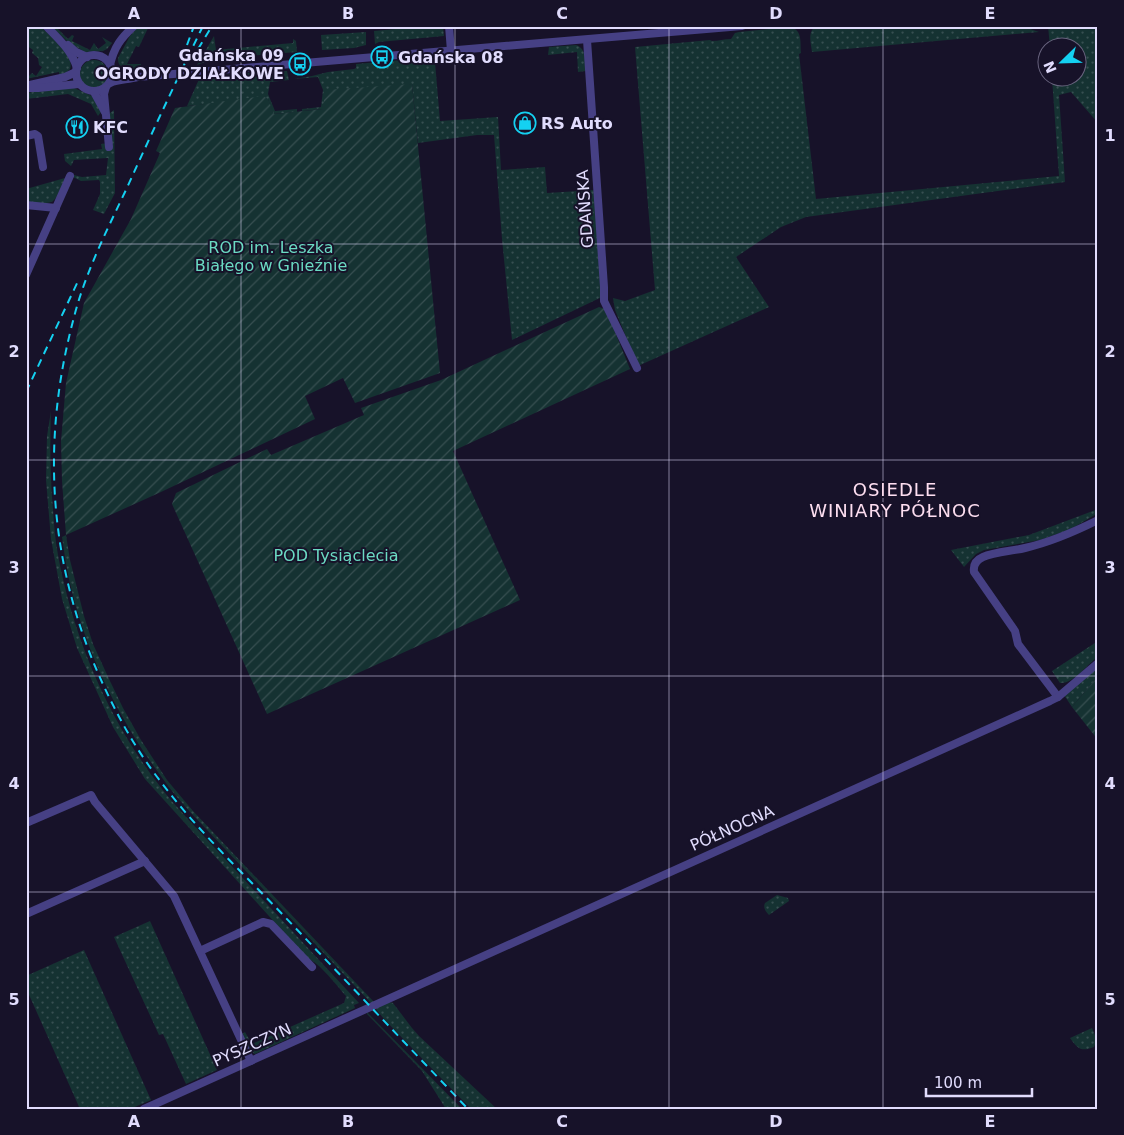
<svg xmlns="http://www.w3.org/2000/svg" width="1124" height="1135" viewBox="0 0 1124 1135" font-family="'DejaVu Sans',sans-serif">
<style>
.grass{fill:url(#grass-dots)}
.garden{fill:url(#garden-furrows)}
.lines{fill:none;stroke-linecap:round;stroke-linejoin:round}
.minor{stroke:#464084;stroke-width:8}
.rail{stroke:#14d1f1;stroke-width:2;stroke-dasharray:8 6;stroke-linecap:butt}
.grid{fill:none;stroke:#e1dcfd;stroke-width:1;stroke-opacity:0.55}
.labels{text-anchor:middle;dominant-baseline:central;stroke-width:4;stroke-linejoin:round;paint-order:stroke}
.poi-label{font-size:16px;font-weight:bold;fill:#e1dcfd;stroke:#171229;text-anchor:start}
.street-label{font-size:16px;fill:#e1dcfd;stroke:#171229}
.park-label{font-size:16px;fill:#6bdac3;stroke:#171229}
.neighbourhood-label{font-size:18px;letter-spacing:1px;fill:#fddef0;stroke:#171229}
.neatline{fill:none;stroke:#e1dcfd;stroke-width:2}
.grid-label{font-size:16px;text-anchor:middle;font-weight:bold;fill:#e1dcfd}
</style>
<defs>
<pattern id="grass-dots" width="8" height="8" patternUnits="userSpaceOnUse" patternTransform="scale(1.25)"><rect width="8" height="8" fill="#153232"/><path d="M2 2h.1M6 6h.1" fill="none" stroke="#374f51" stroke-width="1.8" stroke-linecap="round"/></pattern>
<pattern id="garden-furrows" width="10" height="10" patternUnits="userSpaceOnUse" patternTransform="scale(1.25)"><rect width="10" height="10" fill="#153232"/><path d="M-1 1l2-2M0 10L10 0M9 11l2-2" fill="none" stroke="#374f51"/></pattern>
</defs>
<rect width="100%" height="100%" fill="#171229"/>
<g class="grass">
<path d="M26,26H40C48,34 76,57 70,69C68,72 63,74 59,76V72L26,79V77L29,76L32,73L36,76L42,67L39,65L38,58L32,53L33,50L26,45Z"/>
<path d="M51,26H55L68,39L72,35L74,36L72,41L90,50L94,43L98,49L106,43L102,37L112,43L107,49L103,51L85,52L68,42Z"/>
<path d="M139,26H149L139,47L136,46L127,64H141V70C131,70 117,70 118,58L130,36Z"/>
<path d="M427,26H443L444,36L379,42L375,44L374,31Z"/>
<path d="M816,26H1030V29L1039,32L812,52C811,43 807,32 816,26Z"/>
<path d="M1048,26H1098V123L1071,92L1059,95L1065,182L806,217L781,227L736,257L769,307L638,366L615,310L613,298L625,301L655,290L635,47L710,40L712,41C719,41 724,39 731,39L735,33L739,32L788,27C803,28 800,42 801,53L799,54L816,199L1059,176L1052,78H1076V48L1050,47Z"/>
<path d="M366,32V45L354,48L322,50L321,35Z"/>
<path d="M214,36L216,50L293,43V39L296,41L297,52L213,59L197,65Z"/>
<path d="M576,45C587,49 585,61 586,71L578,72L577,52L548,55L549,47Z"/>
<path d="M437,57V61L435,62L440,121L498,117L501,170L545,167L547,193L595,190L604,296L512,340L502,239L494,135H477L418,143L412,84L323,109L302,111V109L321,107L323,90L318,77L294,79L312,76L328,72L354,69L356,68V64Z"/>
<circle cx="94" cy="74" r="14"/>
<path d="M271,71H287L289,80L270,82L268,94L275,111L297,109V112L273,114L268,99L187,106L200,77Z"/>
<path d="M72,87L92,96L101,112L98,116L91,104L68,94L26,99V93Z"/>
<path d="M114,110L115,193L104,214L93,210L100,194V182L99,180L81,181L73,177L74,175L82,177L106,175L108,158L74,160L71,166L65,161L64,154L102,149L101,144L110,143V113Z"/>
<path d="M65,178C53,206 57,204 26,202V189Z"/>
<path d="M51,411C50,444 50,476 53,509C54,524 55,540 58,555C73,637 108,719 159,785C167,796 177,807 186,817L359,1003L354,1005L355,1008L255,1054L251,1052L242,1034L245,1032L249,1039L254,1043L344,1003L346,996C338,987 319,962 308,959L268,915L145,779L113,727L77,648L62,599L51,539L46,480L47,436Z"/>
<path d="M1098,509V513L1071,529L1040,540L984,550L976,554L964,567L951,550L1029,535Z"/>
<path d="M66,535L70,560L84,616L93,644L109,679L123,708L141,740L167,780L193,811L374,1002L372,1004L190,812C181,801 171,791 163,779C119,720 85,652 69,579C66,565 64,551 62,537Z"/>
<path d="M1098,641V657C1086,665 1074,684 1060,683L1052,671Z"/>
<path d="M1098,666V678L1094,681L1072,707L1064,695Z"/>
<path d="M777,895L788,898L789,901L769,915C765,911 763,907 765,903Z"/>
<path d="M150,921L217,1070L186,1084L163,1034L159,1035L114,937Z"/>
<path d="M84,950L151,1100L130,1109H80L26,988V976Z"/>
<path d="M389,1002L393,1003L412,1028L419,1036L497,1109H471L384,1019L375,1008Z"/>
<path d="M367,1012L462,1109H446L422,1071L367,1014Z"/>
<path d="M1092,1028C1095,1035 1098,1040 1094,1047C1081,1052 1078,1049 1070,1038Z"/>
</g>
<g class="garden">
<path d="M412,84L440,373L355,403L343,378L305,396L315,419L161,492L66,535L62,481L61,441L66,383L84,303L131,219L160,153L156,151L175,108L263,96L268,99L274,114L323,109L325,90Z"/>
<path d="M599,307L605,309L609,317L630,369L453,451L520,600L267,714L172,504L176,493L267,449L271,455L364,415L361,408L441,380Z"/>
<path d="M1098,678V740L1072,707L1094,681Z"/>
</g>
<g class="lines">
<g class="minor">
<path d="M46,26C58,38 72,51 77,68"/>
<path d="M449,26L451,51"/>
<path d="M587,40L604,287V301L637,368"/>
<path d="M68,45L76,52L87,57"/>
<circle cx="94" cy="73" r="18"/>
<path d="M110,65C114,47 121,38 134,26"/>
<path d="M111,68L122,73L134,76"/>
<path d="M110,83C119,79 128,80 138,77L742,26"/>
<path d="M30,85L65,77L76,72"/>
<path d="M106,87L104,94L109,147"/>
<path d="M26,88H38L79,84"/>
<path d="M94,92L105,112"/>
<path d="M26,136L35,134L38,136L43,167"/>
<path d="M26,205L56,208"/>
<path d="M26,275L70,176"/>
<path d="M1058,697L1018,644L1015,631L974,572C973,565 976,560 983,557C994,552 1013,551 1025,548C1051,542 1074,532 1098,520"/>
<path d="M26,823L91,795L95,802L174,896L251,1061"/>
<path d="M26,914L145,861"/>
<path d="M200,951L263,922L271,924L312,967"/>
<path d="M144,1109L1050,701L1058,697L1098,663"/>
</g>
<g class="rail">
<path d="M203,26C176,81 150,137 125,192C105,234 84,276 73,321C38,454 51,584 114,707C127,733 143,759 161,782C197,830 243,873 285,917C346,981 407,1045 468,1109"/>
<path d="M187,45L194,26"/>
<path d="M198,49L212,26"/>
<path d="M26,392L79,279"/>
</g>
</g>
<path class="grid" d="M241,26V1109M455,26V1109M669,26V1109M883,26V1109M26,244H1098M26,460H1098M26,676H1098M26,892H1098"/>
<defs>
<g id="bus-ring" transform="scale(1.125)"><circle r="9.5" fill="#171229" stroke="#14d1f1" stroke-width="1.5"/><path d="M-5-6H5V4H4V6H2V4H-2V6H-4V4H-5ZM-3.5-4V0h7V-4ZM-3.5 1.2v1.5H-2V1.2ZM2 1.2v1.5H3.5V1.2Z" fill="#14d1f1"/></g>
<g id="shop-ring" transform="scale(1.125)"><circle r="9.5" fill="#171229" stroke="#14d1f1" stroke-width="1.5"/><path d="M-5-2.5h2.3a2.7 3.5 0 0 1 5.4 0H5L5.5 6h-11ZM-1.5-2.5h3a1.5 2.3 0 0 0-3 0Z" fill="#14d1f1"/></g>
<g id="restaurant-ring" transform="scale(1.125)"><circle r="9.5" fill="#171229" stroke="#14d1f1" stroke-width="1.5"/><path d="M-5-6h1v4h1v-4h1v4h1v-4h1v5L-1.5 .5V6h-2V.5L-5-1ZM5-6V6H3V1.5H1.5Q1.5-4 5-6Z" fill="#14d1f1"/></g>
</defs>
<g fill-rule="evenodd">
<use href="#bus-ring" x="382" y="57"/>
<use href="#bus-ring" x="300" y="64"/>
<use href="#shop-ring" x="525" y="123"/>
<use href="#restaurant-ring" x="77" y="127"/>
</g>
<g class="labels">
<g class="poi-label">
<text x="284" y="55" text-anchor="end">Gdańska 09<tspan x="284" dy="18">OGRODY DZIAŁKOWE</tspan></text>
<text x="398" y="57">Gdańska 08</text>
<text x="541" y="123">RS Auto</text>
<text x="93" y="127">KFC</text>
</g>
<g class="street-label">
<text transform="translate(585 209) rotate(-94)">GDAŃSKA</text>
<text transform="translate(732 828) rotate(-24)">PÓŁNOCNA</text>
<text transform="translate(252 1045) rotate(-24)">PYSZCZYN</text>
</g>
<g class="park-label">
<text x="271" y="247">ROD im. Leszka<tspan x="271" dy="18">Białego w Gnieźnie</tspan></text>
<text x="336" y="555">POD Tysiąclecia</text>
</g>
<g class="neighbourhood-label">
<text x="895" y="489">OSIEDLE<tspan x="895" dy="21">WINIARY PÓŁNOC</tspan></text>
</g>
</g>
<rect width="1124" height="1135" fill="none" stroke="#171229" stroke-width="55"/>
<g transform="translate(1062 62) rotate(247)"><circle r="24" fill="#171229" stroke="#68637e"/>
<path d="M0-4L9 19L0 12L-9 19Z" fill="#14d1f1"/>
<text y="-8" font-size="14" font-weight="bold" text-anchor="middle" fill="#e1dcfd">N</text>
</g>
<path d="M926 1088v8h106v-8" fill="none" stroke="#e1dcfd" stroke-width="2.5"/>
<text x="934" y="1088" font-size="15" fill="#e1dcfd" stroke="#171229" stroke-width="4" paint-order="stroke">100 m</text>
<rect x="28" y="28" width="1068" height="1080" class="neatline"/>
<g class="grid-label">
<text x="134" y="19">A</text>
<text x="348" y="19">B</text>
<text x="562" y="19">C</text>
<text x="776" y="19">D</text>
<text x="990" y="19">E</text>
<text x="14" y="141">1</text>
<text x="1110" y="141">1</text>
<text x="14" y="357">2</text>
<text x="1110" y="357">2</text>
<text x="14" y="573">3</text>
<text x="1110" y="573">3</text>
<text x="14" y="789">4</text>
<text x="1110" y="789">4</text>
<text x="14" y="1005">5</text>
<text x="1110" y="1005">5</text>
<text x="134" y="1127">A</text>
<text x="348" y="1127">B</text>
<text x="562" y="1127">C</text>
<text x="776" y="1127">D</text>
<text x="990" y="1127">E</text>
</g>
</svg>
